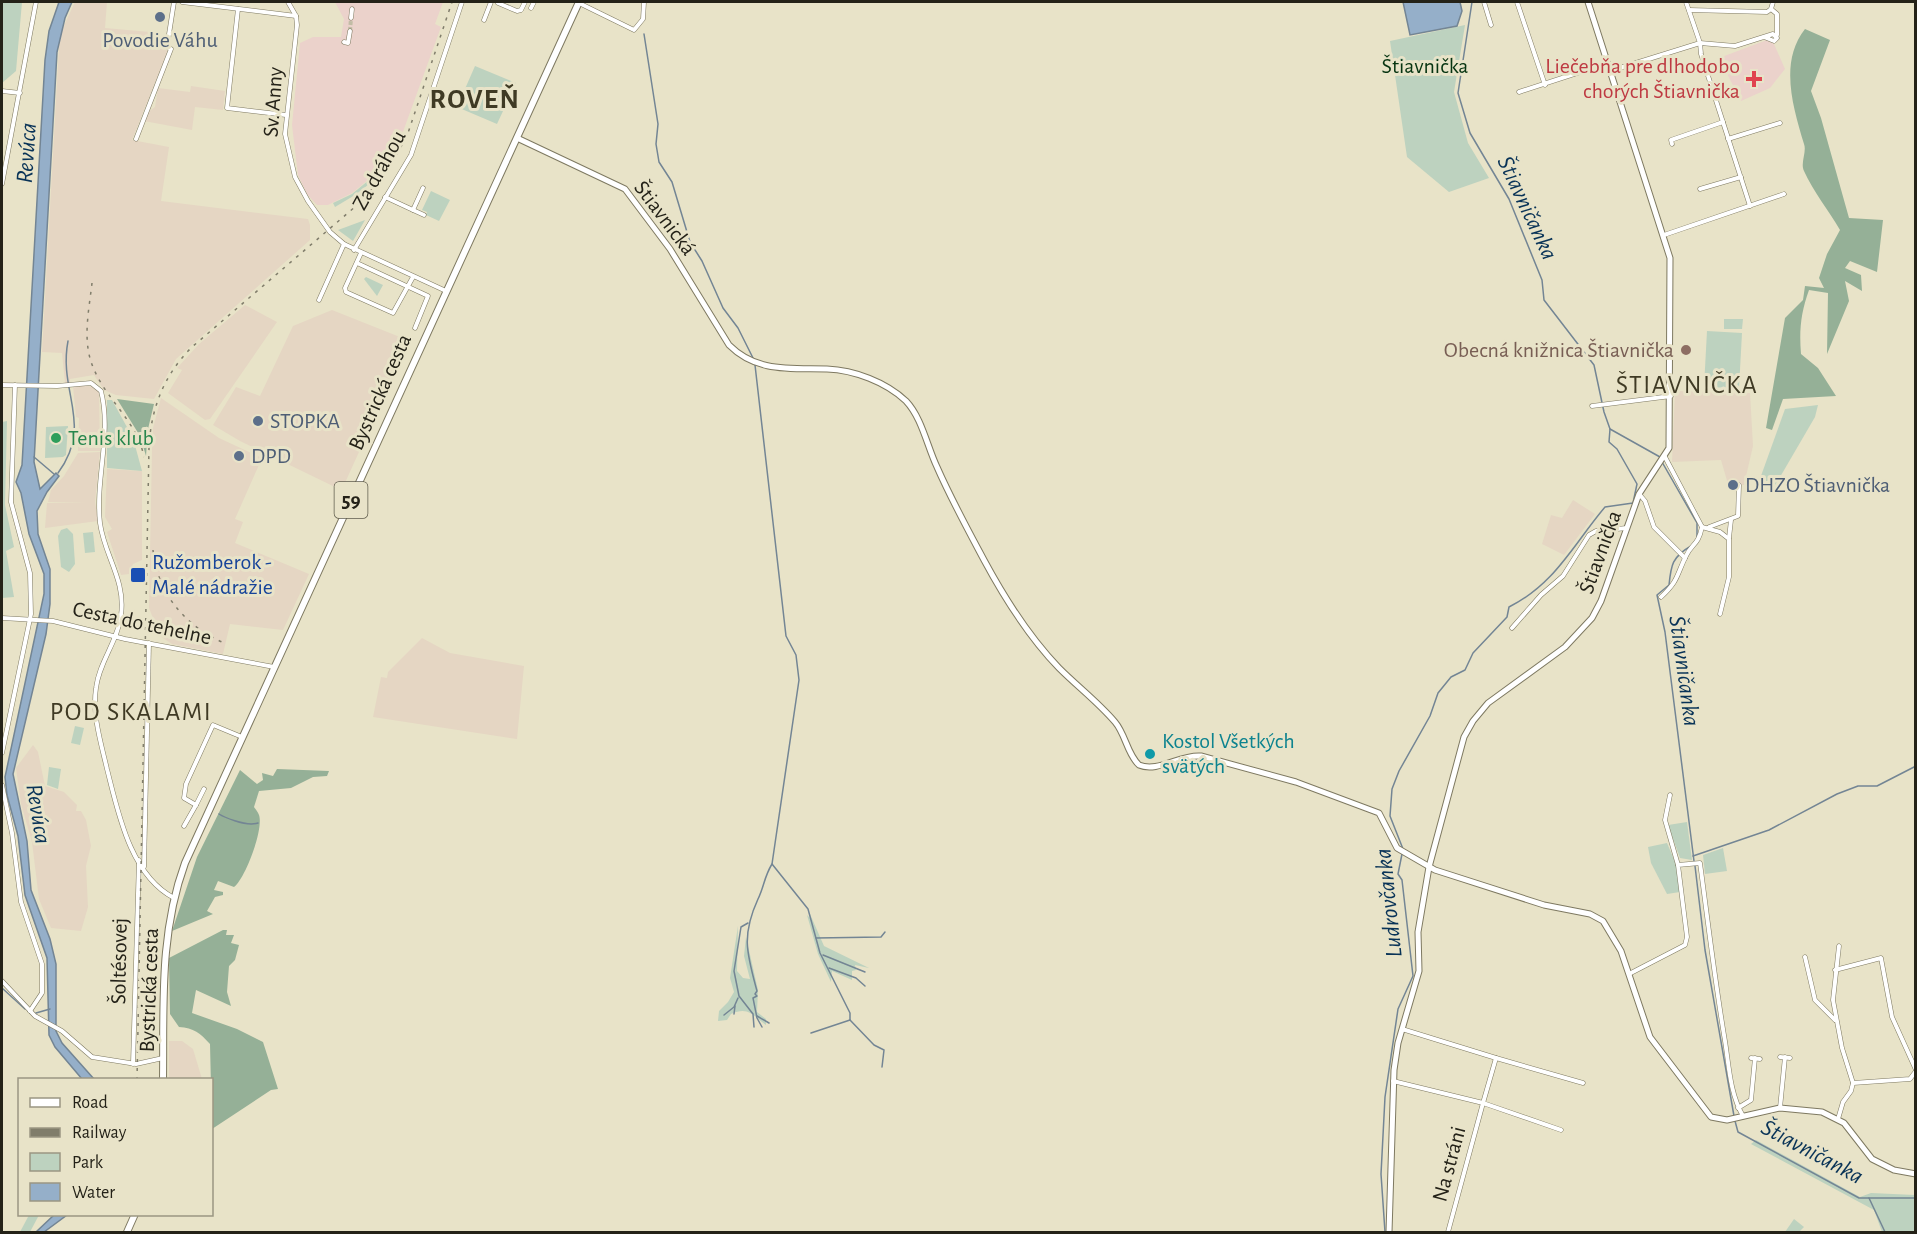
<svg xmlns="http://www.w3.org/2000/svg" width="1917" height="1234" viewBox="0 0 1917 1234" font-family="'Alegreya Sans',sans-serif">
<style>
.industrial{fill:#e5d6c3}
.medical{fill:#ebd2cb}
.green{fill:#bdd2bf}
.forest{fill:#95b097}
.water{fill:#95afc9;stroke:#738594;stroke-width:1.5}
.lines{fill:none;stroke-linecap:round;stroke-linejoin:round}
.stream{stroke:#738594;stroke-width:1.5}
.street-tunnel{stroke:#c1bca5;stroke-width:4;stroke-dasharray:4 2;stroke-linecap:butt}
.street-casing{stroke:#7e7961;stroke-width:5}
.secondary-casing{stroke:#7e7961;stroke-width:7}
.primary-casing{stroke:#7e7961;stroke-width:8}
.street{stroke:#fff;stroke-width:4}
.secondary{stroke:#fff;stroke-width:5}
.primary{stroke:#fff;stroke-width:6}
.rail{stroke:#807d6b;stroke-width:1.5;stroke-dasharray:3 6;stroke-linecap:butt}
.service-dot{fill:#5c6f8a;stroke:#e8e3c8;stroke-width:2}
.health-dot{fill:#e0444e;stroke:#e8e3c8;stroke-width:2}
.education-dot{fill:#8d6e63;stroke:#e8e3c8;stroke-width:2}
.leisure-dot{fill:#2e9e5b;stroke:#e8e3c8;stroke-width:2}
.transit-dot{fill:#1a4fb4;stroke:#e8e3c8;stroke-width:2}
.culture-dot{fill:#0f9aa8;stroke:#e8e3c8;stroke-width:2}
.labels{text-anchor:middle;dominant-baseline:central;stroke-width:6;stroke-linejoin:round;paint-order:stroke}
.shield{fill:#e8e3c8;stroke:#5f5c4d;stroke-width:1.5}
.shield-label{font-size:21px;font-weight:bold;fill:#242218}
.service-label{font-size:22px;fill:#4e5e75;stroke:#e8e3c8;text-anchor:start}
.park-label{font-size:22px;fill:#063411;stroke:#e8e3c8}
.health-label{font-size:22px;fill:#be3a42;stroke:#e8e3c8;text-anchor:end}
.street-label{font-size:22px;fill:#242218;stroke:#e8e3c8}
.education-label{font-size:22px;fill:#785e54;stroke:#e8e3c8;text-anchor:end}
.leisure-label{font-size:22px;fill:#27864d;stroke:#e8e3c8;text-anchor:start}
.transit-label{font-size:22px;fill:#164399;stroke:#e8e3c8;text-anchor:start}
.culture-label{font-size:22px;fill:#0d838f;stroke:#e8e3c8;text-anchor:start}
.water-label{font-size:24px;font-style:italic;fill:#093357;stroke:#e8e3c8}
.quarter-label{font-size:26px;letter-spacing:1.5px;fill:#3f3a24;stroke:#e8e3c8}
.district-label{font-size:28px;font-weight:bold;letter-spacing:1.5px;fill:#3f3a24;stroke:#e8e3c8}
</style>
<rect width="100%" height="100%" fill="#e8e3c8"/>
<g class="industrial">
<path d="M75,2H107L105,28L150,32V42L168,51L132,140L169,147L161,201L308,219L310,225V240L176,359L154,399L116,395L104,390L94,375L70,379V383H65L62,353L42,352L59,47L60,34Z"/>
<path d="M191,86L225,91L223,110L195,107L192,130L144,121L148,112L155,107L158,88L190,92Z"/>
<path d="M245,305L277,322L210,419L205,420L168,393L182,370L177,368L199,344Z"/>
<path d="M332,310L405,339L408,344L344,485L337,488L240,441L213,425L236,387L260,396L293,326Z"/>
<path d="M78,385L95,387L99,392L100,451H78L79,418L76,417L73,386Z"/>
<path d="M1675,391L1750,393L1753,446L1744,485L1728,484L1721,460L1672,462Z"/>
<path d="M161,398L219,438L262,458L235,519L243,522L235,543L309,574L283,630L230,624L223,654L172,644L160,636L149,608L152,449L153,428Z"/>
<path d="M100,452L95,502L98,521L45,528L47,503H87L48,502L51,490L64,476L78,453Z"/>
<path d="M107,469L142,471V560L133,564L129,574L121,575L107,532L112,529L105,517Z"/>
<path d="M1573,500L1595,514L1564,555L1542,544L1551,515L1562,518Z"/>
<path d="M422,638L450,653L524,666L517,739L373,717L381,677L387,678L388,672Z"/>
<path d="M33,745L38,752L45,786L64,792L77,805L76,811H81L86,820L91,846L86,866L88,907L81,931L51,928L39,899L32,842L21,804L16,768Z"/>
<path d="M169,1041H182L193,1049L202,1079H169Z"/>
</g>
<g class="medical">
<path d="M335,2H443L435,24L441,27L396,151L386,165L352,193L328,205H317L307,194L298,175L292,125L300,43L313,37H341L344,19Z"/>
<path d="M1767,40L1774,44L1785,69L1770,88L1741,101L1719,58Z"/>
</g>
<g class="green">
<path d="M2,2H22L16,71L2,83Z"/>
<path d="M1465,25L1454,92L1468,143L1489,178L1449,192L1407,157L1390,41Z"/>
<path d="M475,66L516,83L497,124L457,107Z"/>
<path d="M380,171L382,174L355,195L335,207L333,203L352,194Z"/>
<path d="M431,191L450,200L439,221L426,215L427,212L422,210Z"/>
<path d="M365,220L353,241L338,230Z"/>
<path d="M366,277L383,285L377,296L364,279Z"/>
<path d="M1724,319H1743L1742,329H1724Z"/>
<path d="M1707,331L1742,333L1739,388L1704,387Z"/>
<path d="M107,400H112L133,438L142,471L107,468Z"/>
<path d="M1818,405L1815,417L1773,489L1757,487L1785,409Z"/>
<path d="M7,421L5,505L14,547L6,551L14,597L2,598V422Z"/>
<path d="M68,426L66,455L63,457L45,458L46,427Z"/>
<path d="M67,528L73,534L75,564L69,572L61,567L58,536L61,530Z"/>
<path d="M93,532L95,552L85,553L83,533Z"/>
<path d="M75,726L84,728L80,745L71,743Z"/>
<path d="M49,767L61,769L58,789L47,785Z"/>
<path d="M1687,822L1692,860L1680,858L1668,825Z"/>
<path d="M1667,843L1676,864L1680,892L1667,894L1651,863L1648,847Z"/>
<path d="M1723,848L1727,871L1705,874L1703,855Z"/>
<path d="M810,914L824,946L869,968L855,965L856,970L852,971V980L832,971L831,982L818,954L807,915L810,918Z"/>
<path d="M738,926L737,971L743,978L750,979L744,956L746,937L758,990L757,1012L766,1019V1025C753,1016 749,1006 731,1014L727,1020L718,1021L719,1011L728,1002L734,992L730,978Z"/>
<path d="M1756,1140L1860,1197L1871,1193L1915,1195V1232H1882L1874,1210L1751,1144Z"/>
<path d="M29,1215H39L30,1232H20Z"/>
<path d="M1794,1219L1804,1227L1799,1232H1785Z"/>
</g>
<g class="forest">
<path d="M1805,29L1830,40L1811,91L1821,118L1849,218L1883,220L1877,272L1850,261L1845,268L1861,275L1862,291L1845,281L1849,301L1827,354L1828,293L1809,290C1801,312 1799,330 1801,354L1818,368L1836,396L1783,399L1772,430L1766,428L1785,318L1803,300L1805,286L1824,288L1819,278L1827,254L1840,230C1829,211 1813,191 1804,171C1800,163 1807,152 1804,144C1793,107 1779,62 1805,29Z"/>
<path d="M117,399L154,404L148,429L146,456L140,436Z"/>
<path d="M277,769L329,771L327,776L313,777L291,788L259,791L254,807C256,810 258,812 259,815C264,829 245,879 234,887L218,881L214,890L223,892V895L215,897L207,911L213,914L172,931L197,857L240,770L257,784L263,780L262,773L273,776Z"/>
<path d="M223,930H227L226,935H234L231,943L239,945L235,960L229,966L227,992L231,1006L196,990L192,1013L237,1029L263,1042L278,1089L271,1090L212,1129L210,1044C200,1033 194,1028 179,1027L170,1014L169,958Z"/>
</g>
<g class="water">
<path d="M59,2H72L65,18L57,52L34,462L40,489L56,473L59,476L47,492L37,511L38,534L50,569V604L46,634L13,774L27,841L31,890L50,939L56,964V1031L62,1043L94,1079H82L55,1047L49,1035L47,958L25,895L18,836L7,795L5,777L44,594V574L29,534L21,493L16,482L22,465L45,60L49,31Z"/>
<path d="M1403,2H1460L1462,11L1457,26L1410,35Z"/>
<path d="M54,1215H67L44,1232H36Z"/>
</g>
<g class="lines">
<g class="stream">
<path d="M1472,2L1458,93L1470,133L1509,199L1542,280L1544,300L1594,365L1604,412L1610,429L1660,457"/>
<path d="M644,34L658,124L656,144L659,162L672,182L690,242L702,261L723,308L738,328L753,358"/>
<path d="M755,365L786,636L796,655L799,680L772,864L808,909L820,953L850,1013V1020L811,1033"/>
<path d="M34,457L54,474"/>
<path d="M1662,462L1697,523V537"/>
<path d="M58,473C94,424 58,393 68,341"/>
<path d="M1691,546C1672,557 1671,565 1669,585L1657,595L1665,632L1694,861"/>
<path d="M219,814C222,816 245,827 258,823"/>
<path d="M1403,849L1390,816L1392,789L1399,771L1430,716L1438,693L1451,677L1465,670L1473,653L1507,617L1509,607C1555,584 1573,545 1605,507L1633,503L1637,484L1617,449L1609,442L1610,429"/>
<path d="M1693,856L1769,830L1837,794L1858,786H1877L1916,766"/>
<path d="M1695,866L1705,950L1734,1116"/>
<path d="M748,923L741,927L734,971L739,996L753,1014L754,1027"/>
<path d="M816,938L881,937L885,932"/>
<path d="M823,955L865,972"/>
<path d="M829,968L856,978L865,986"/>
<path d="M2,988L25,1009"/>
<path d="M36,1013L50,1009"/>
<path d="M734,1014L735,1006"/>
<path d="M724,1015L734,1007L738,998"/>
<path d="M757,1016L769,1023"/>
<path d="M850,1020L874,1045L884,1050L882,1067"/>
<path d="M762,1027L757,1018L753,998L757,996L755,994L757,991C747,954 741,936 758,899C764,887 764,877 772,864"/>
<path d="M1735,1121L1738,1132L1859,1198H1916"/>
<path d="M1869,1198L1885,1232"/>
<path d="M1385,1232L1381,1174L1385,1097L1398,1009L1413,976L1402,880L1398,874L1402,854"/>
</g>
<path class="street-tunnel" d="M350,31L351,18"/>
<g class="street-casing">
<g id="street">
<path d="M182,2L296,16"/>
<path d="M288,2L296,16L297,25L285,134L295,177L308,201L330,232L344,244L446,291"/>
<path d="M1484,2L1491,25"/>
<path d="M1517,2L1545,85"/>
<path d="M498,3L517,11L521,10L525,2"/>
<path d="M579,3L634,30L643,19L644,2"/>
<path d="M531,8L534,2"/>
<path d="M238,9L227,108L286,115"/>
<path d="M1771,9L1777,14V35"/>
<path d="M1689,10L1767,12L1771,9L1773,2"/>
<path d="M351,18L352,9"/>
<path d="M484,20L491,2"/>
<path d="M344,42L348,43L350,31"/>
<path d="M1610,71L1700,43L1686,2"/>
<path d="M2,91L20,93"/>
<path d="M1519,92L1608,63"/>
<path d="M136,139L171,49L167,47L174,2"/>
<path d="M1728,139L1780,123"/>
<path d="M1672,144L1671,140L1723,122"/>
<path d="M2,184L36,2"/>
<path d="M1700,189L1741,177"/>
<path d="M385,197L413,210L423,188"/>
<path d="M1750,206L1701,54L1700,43L1735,46L1773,34L1777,38L1774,41L1764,37"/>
<path d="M413,210L424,215"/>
<path d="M1664,235L1784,194"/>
<path d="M354,250L411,155L462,2"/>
<path d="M361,253L345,288L346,292L393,313L413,277"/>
<path d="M357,263L428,296L415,328"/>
<path d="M319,300L344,244"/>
<path d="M2,385L57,386L91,383L101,391C112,434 95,479 100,523C104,555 126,580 121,615C118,641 99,662 96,688C92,715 101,743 107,769C118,812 130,875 174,898"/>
<path d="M1592,406L1671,396"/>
<path d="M1640,495L1645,501L1654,527L1685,558"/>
<path d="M1702,527L1720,532L1729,539V577L1720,614"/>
<path d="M1709,527L1738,516L1739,485"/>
<path d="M1729,538L1731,520"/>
<path d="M1661,597C1679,580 1676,576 1686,556C1692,543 1698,546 1702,527L1665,457"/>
<path d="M2,618L53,621L125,639L274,667"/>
<path d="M1512,628L1541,595L1563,576L1589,535L1596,531L1627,528"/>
<path d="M2,753L31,614L30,573L11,502L15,385"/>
<path d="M2,785L12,833L21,902L42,964V993L30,1011"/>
<path d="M204,789L196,805L184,798L186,784L213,725L242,737"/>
<path d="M1670,795L1665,820L1678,865"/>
<path d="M184,826L196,805"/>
<path d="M144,867L149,643"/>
<path d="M1805,957L1815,1000L1835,1020"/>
<path d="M1835,970L1881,958L1892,1017L1916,1070"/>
<path d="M1629,974L1685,945L1687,937L1678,865L1700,863C1708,922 1715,982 1725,1041C1729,1066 1730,1094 1743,1116"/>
<path d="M2,981L35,1016L62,1031L92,1057L136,1064L163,1058"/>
<path d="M1402,1029L1496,1058L1483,1103L1561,1130"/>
<path d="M1780,1057L1790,1058"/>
<path d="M1496,1058L1583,1083"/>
<path d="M1751,1058L1760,1059"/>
<path d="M133,1064L139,860"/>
<path d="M1393,1081L1483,1103L1448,1232"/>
<path d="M1853,1083L1910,1079L1916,1071"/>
<path d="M1738,1108L1751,1100L1755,1058"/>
<path d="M1780,1108L1785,1057"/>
<path d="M1838,1119L1843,1102L1851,1091L1853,1083L1842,1048L1833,1000L1839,946"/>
</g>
</g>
<g class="secondary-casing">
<g id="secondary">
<path d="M517,138L625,189L670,249L729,345C757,373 791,368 827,369C854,370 886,382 906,401C922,418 927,446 937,467C951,499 968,530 984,560C1005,599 1029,637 1059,668C1078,687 1098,702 1115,722C1126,735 1127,754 1139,765C1158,773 1180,754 1201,756L1296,782L1379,813L1397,848L1435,870L1544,905L1590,914L1603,921L1621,951L1650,1037L1711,1117L1727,1120L1780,1108L1822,1112L1844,1123L1872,1159L1894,1170L1916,1174"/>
<path d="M1389,1232L1394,1070L1398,1043L1419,971L1418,932L1429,867L1464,737L1473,721L1488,703L1565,647L1592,618L1601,601L1639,494L1669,448L1670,258L1588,2"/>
</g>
</g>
<g class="primary-casing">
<g id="primary">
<path d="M163,1080C164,1006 159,934 185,863L579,2"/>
<path d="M127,1232L135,1214"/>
</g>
</g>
<use href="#street" class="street"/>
<use href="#secondary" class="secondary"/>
<use href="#primary" class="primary"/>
<g class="rail">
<path d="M92,283C89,310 82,341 93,367C106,400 137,421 144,457"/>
<path d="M153,550C157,592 184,625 222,642"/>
<path d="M137,1080L149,447C151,408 164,375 192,347L356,206L385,175L407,136L452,2"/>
</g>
</g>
<g class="service-dot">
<circle cx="160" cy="17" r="6"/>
<circle cx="258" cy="421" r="6"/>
<circle cx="239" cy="456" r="6"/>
<circle cx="1733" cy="485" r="6"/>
</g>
<path class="health-dot" d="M1751 70h6v6h6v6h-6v6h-6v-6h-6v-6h6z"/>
<circle class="education-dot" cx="1686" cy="350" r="6"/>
<circle class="leisure-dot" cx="56" cy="438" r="6"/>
<rect class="transit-dot" x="130" y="567" width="16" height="16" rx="3"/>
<circle class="culture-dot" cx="1150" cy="754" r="6"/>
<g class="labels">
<rect class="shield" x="334.5" y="482" width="33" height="36" rx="4.5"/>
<g class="shield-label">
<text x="351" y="500">59</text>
</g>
<g class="service-label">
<text x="160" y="40" text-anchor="middle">Povodie Váhu</text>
<text x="270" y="421">STOPKA</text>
<text x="251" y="456">DPD</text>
<text x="1745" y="485">DHZO Štiavnička</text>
</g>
<g class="park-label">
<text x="1425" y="66">Štiavnička</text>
</g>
<g class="health-label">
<text x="1740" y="66">Liečebňa pre dlhodobo<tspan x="1740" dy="25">chorých Štiavnička</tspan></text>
</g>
<g class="street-label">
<text transform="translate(273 102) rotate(-86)">Sv. Anny</text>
<text transform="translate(379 170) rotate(-61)">Za dráhou</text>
<text transform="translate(665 218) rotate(53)">Štiavnická</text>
<text transform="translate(380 392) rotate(-66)">Bystrická cesta</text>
<text transform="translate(1600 552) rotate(-70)">Štiavnička</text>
<text transform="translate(142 623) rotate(12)">Cesta do tehelne</text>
<text transform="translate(119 961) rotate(-89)">Šoltésovej</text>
<text transform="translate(149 990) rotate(-88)">Bystrická cesta</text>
<text transform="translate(1449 1164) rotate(-75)">Na stráni</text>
</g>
<g class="education-label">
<text x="1674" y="350">Obecná knižnica Štiavnička</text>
</g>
<g class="leisure-label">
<text x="68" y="438">Tenis klub</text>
</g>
<g class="transit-label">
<text x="152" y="562">Ružomberok -<tspan x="152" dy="25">Malé nádražie</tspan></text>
</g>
<g class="culture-label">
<text x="1162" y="741">Kostol Všetkých<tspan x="1162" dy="25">svätých</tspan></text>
</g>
<g class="water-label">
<text transform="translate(27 153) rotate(-86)">Revúca</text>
<text transform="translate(1527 208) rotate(65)">Štiavničanka</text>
<text transform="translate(1684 671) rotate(82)">Štiavničanka</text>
<text transform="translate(38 814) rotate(81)">Revúca</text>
<text transform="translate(1389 903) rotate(-96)">Ludrovčanka</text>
<text transform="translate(1812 1152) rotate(28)">Štiavničanka</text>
</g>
<g class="quarter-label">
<text x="1687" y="385">ŠTIAVNIČKA</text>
<text x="131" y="712">POD SKALAMI</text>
</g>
<g class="district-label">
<text x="475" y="100">ROVEŇ</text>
</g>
</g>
<rect width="1917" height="1234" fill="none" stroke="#242218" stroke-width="6"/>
<rect x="18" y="1078" width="195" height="138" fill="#e8e3c8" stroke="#9a9682" stroke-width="1.5"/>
<rect x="30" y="1098" width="30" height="9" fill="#ffffff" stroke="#9a9682" stroke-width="1.5"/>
<text x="72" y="1108" font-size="18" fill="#242218">Road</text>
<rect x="30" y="1128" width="30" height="9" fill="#807d6b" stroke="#9a9682" stroke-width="1.5"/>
<text x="72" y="1138" font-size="18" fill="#242218">Railway</text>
<rect x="30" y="1153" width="30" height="18" fill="#bdd2bf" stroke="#9a9682" stroke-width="1.5"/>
<text x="72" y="1168" font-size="18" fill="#242218">Park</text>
<rect x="30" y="1183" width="30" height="18" fill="#95afc9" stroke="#9a9682" stroke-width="1.5"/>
<text x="72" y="1198" font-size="18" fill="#242218">Water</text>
</svg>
